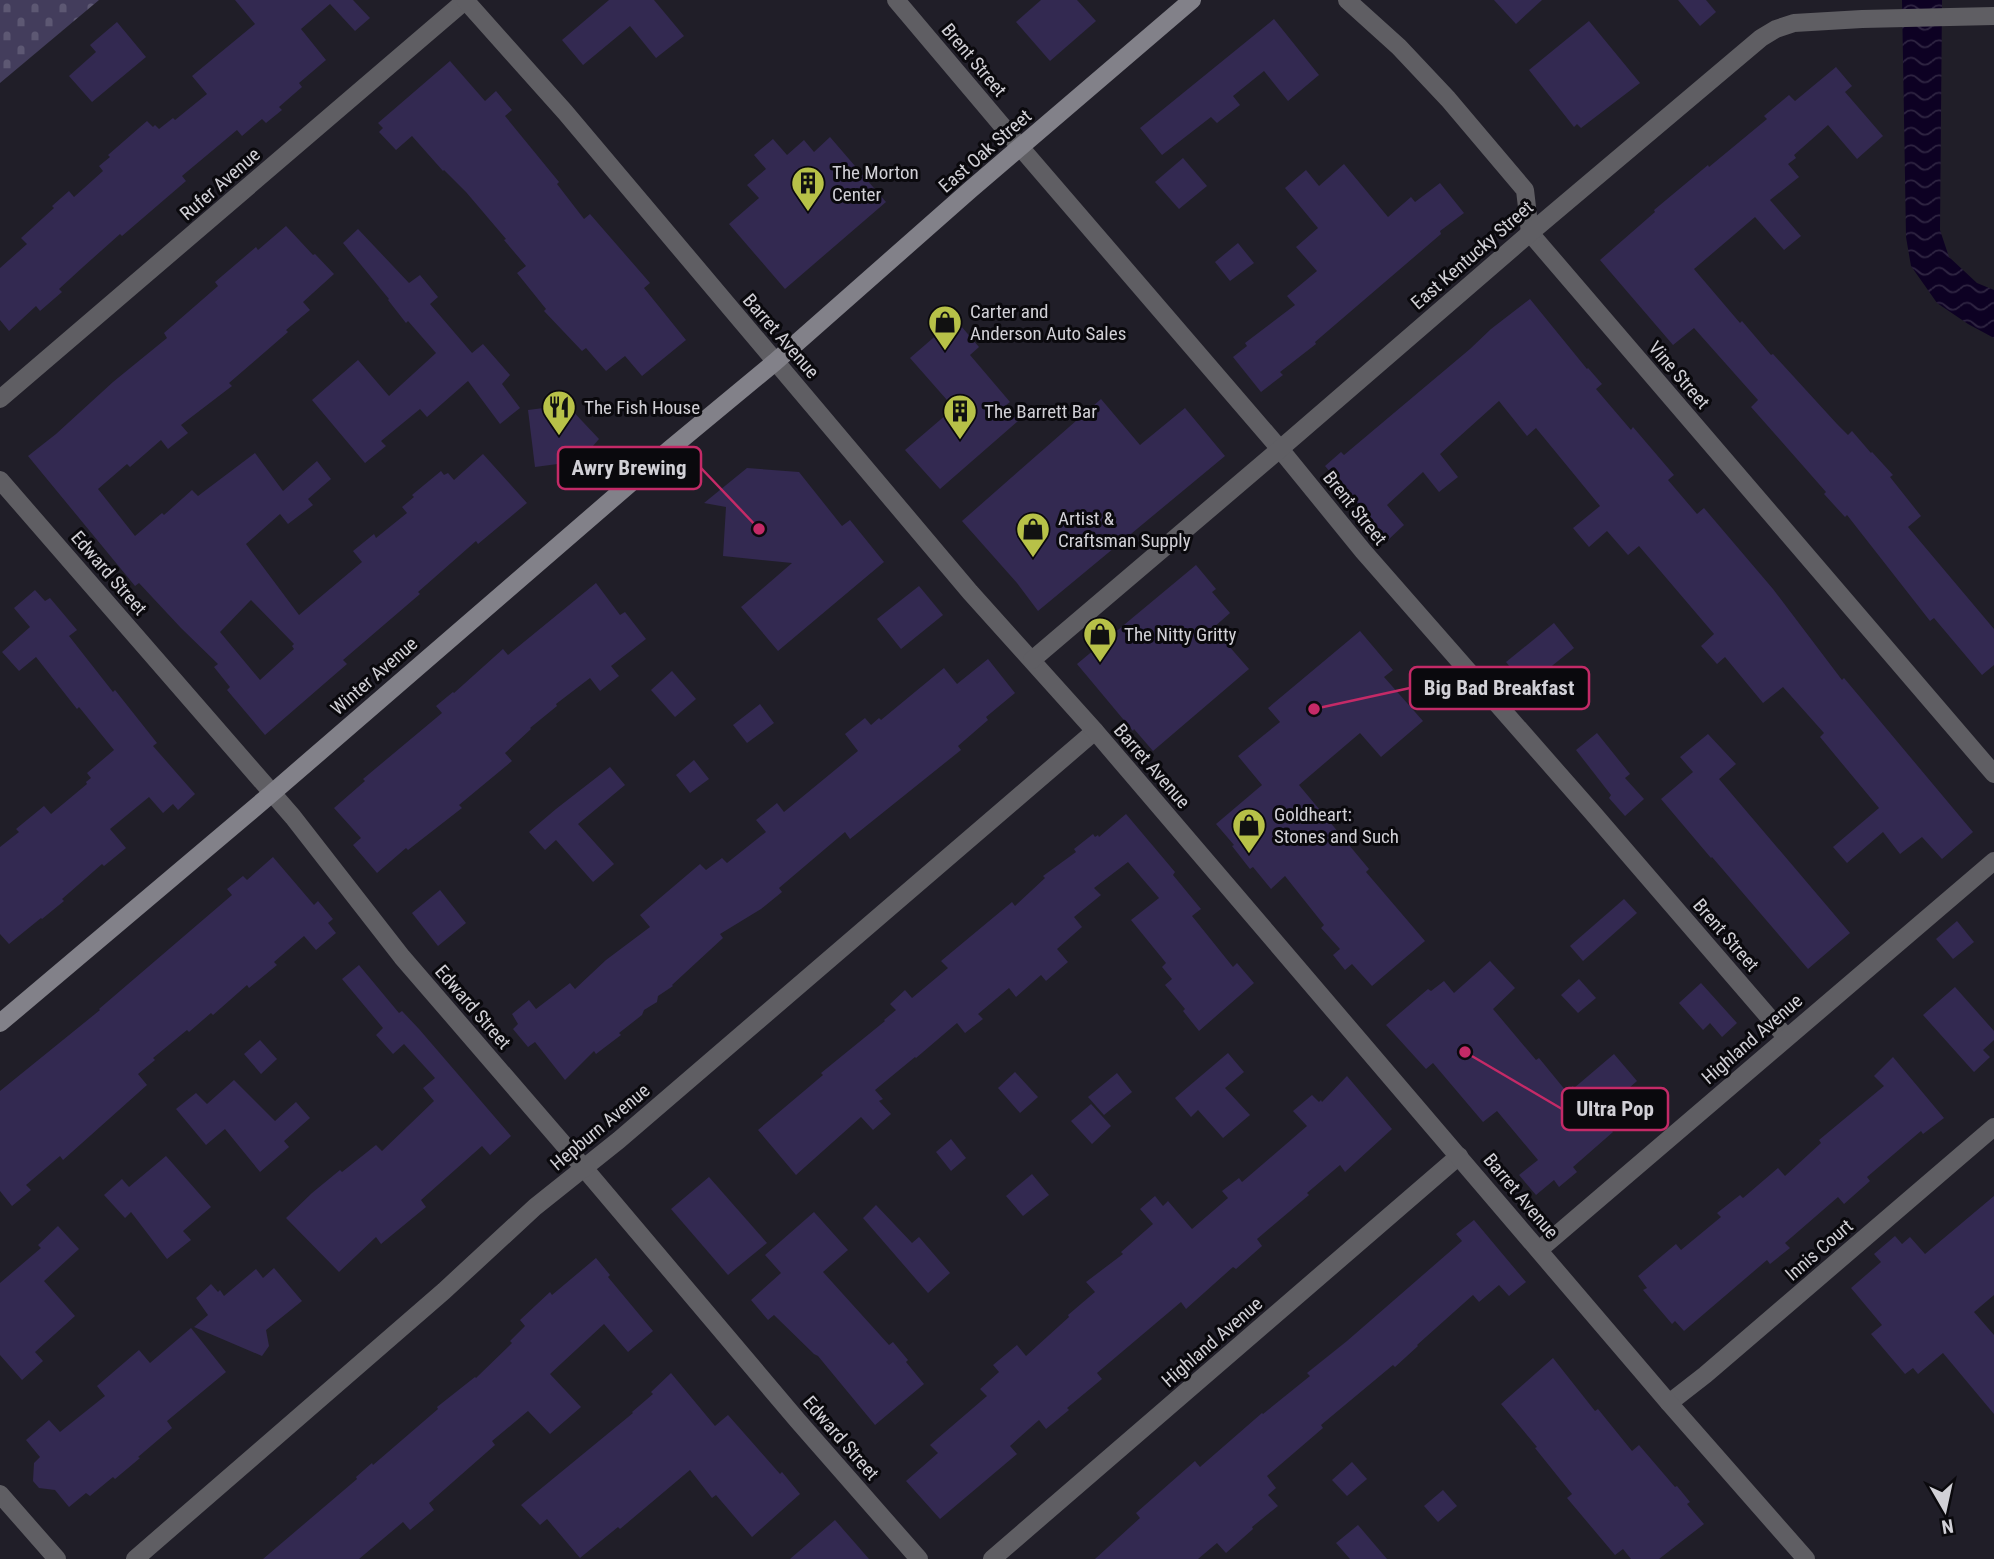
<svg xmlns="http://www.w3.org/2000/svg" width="1994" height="1559" viewBox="0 0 1994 1559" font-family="'Roboto Condensed',sans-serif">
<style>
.cemetery{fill:url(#cemetery-stones)}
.water{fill:url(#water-waves)}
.building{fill:#332951;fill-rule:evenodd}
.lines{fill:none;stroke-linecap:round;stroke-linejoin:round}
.minor{stroke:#5f5e63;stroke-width:18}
.tertiary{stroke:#5f5e63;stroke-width:18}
.secondary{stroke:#828189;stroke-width:18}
.labels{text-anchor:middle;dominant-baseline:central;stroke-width:6;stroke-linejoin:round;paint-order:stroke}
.street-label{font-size:19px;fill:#d1d0d6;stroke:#0a090d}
.poi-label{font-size:19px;fill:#d1d0d6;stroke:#0a090d;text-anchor:start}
.leader{fill:none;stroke:#c42a67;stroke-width:2.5}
.callout-dot{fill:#c42a67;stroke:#0a090d;stroke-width:2.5}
.callout{fill:#0a090d;stroke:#c42a67;stroke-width:2.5}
.callout-label{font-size:21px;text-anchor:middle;font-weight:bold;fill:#d1d0d6}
</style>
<defs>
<pattern id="cemetery-stones" width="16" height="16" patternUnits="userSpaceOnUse" patternTransform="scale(1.75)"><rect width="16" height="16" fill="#433d5c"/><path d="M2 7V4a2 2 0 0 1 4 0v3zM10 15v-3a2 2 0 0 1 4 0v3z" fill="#5d5873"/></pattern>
<pattern id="water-waves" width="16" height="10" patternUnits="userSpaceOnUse" patternTransform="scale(1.75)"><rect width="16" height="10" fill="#0d0123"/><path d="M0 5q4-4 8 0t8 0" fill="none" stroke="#2f2542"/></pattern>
</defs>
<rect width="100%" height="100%" fill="#201e28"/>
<path class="cemetery" d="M0,0H99L0,83Z"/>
<path class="water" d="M1902,0H1942L1940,230L1949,257L1977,283L1994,290V338L1968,324L1937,303L1911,266L1906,237Z"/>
<g class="building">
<path d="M235,0H353L370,18L355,31L330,4L301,29L326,60L299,83L302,87L279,107L282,110L266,123L262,119L242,136L237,130L182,176L186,181L122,236L120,234L83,267L59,289L62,292L40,311L36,306L9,331L0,320V268L27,244L21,238L54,208L52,206L69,191L74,197L103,171L99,166L110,157L108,155L147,121L153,127L155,125L159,129L173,118L175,120L207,94L192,76L255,24Z"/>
<path d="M609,0H654L684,36L656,58L630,26L583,65L562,40Z"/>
<path d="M1041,0H1077L1096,21L1050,61L1016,22Z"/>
<path d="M1494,0H1542L1516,24Z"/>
<path d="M1678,0H1706L1716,12L1700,26Z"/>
<path d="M1274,19L1319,75L1288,101L1264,71L1233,96L1240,105L1217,123L1211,117L1162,155L1140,128Z"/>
<path d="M1589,21L1640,83L1581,128L1577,124L1574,127L1529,70Z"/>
<path d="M117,22L146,57L92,102L69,76L96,52L90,45Z"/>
<path d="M450,61L485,101L496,91L512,110L505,116L559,182L557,184L584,219L590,214L650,283L644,288L686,340L642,376L625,356L606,371L586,348L582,351L544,311L546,309L517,273L526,266L504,240L506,239L466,192L444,170L443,171L412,136L396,150L379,132L383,128L378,123Z"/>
<path d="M1836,67L1852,86L1845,92L1883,136L1857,159L1828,125L1794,155L1796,158L1788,164L1799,177L1770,200L1801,236L1784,250L1755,217L1694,269L1740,323L1742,321L1771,355L1773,354L1837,424L1848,435L1852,431L1871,453L1872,452L1893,475L1890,477L1921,516L1908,527L1994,629V665L1982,675L1934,618L1930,621L1847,515L1845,517L1824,494L1826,492L1751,407L1758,400L1694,328L1673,345L1600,260L1655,212L1654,210L1708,165L1709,167L1767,119L1764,116L1789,95L1795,101Z"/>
<path d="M830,137L886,202L785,289L729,224L759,198L747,185L766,169L754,155L773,139L787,155L804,140L814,152Z"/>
<path d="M1183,158L1207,186L1179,209L1155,182Z"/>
<path d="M1344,164L1388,217L1411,197L1415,202L1440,183L1464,213L1440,231L1441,234L1315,342L1316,344L1280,372L1283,375L1261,392L1233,357L1247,346L1245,343L1295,305L1287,296L1317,271L1296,247L1318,228L1285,188L1306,170L1319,186Z"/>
<path d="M286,226L313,255L315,254L334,274L303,302L310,310L286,330L288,332L229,383L232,386L181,425L188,433L168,449L161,440L130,467L127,464L98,489L135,536L162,513L164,515L192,490L198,496L255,453L283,491L317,461L331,479L308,499L313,505L288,524L280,514L246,544L299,615L362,562L353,551L374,534L376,538L407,513L402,507L414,497L412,495L441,471L444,475L448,473L454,480L483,454L527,503L478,544L476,541L418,592L420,594L343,660L347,664L265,735L227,690L230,687L214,667L218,664L181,628L139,583L135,586L28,456L56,434L113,382L167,338L164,333L218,286L215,282L256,247L258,250ZM251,600L294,644L292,646L294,649L260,680L220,632Z"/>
<path d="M358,229L409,283L420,275L438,297L430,304L472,353L483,344L510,375L502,384L520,408L500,424L468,381L427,417L420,409L381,441L386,446L365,463L312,400L358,360L389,396L436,353L408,321L406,323L388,300L389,299L343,243Z"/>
<path d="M1238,243L1254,263L1230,281L1215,262Z"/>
<path d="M1530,299L1587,369L1588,368L1602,384L1596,389L1631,430L1633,427L1674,475L1668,480L1697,514L1704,508L1773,589L1842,680L1844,678L1973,832L1942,859L1922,837L1900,854L1883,832L1847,863L1833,847L1879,808L1820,737L1824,733L1783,687L1763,703L1725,657L1717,664L1701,646L1714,634L1639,546L1628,555L1607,531L1589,547L1573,528L1600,506L1536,428L1527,436L1499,401L1440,454L1458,477L1439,492L1423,472L1387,505L1404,525L1388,540L1325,466L1341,452L1344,455L1470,349L1491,329Z"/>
<path d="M955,319L979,347L970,355L1010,402L1005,406L1018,421L940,489L905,450L954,408L910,358Z"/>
<path d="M1101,399L1140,445L1185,408L1225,456L1038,611L1017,583L962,521Z"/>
<path d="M567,405L599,439L580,461L535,467L528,410Z"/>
<path d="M747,468L799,472L842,526L850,520L884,562L778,651L741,607L792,563L723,556L726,507L704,503Z"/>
<path d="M1196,565L1216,589L1212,592L1230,613L1213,628L1249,669L1153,751L1134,729L1133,731L1077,664Z"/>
<path d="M596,583L620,615L625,612L646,639L611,666L619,676L600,691L590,678L556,704L557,706L530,728L531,729L505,753L512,761L459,805L462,808L408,850L406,848L377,873L353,845L361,838L334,808L365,781L363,779L442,713L436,706L453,692L454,693L503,649L508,655Z"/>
<path d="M919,586L943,615L901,649L877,619Z"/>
<path d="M35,590L45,601L50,598L77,630L69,636L113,692L115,690L157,743L153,746L195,794L178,810L173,804L163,813L149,797L110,829L126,848L104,866L102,864L62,899L64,901L42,919L41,918L9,944L0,934V847L19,832L16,829L44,806L51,814L87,784L86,782L91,778L87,773L114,750L79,707L77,709L36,657L19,671L2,652L30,627L14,608Z"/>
<path d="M1554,623L1574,648L1526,687L1506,662Z"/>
<path d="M1360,631L1393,670L1384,677L1423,721L1381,757L1360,733L1299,785L1369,869L1366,872L1425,941L1372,986L1352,964L1345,970L1333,955L1340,949L1321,928L1324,925L1285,876L1271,889L1253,867L1250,869L1232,846L1234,845L1216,824L1262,785L1238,756L1280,722L1268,708Z"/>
<path d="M988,659L1015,693L986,717L988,720L958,746L961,750L850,839L845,832L779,888L782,892L761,909L720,934L723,938L672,985L673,986L658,996L657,1002L644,1010L642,1015L619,1033L621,1035L596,1054L594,1051L565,1080L535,1042L528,1047L513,1029L518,1024L512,1014L529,1000L536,1009L570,983L575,989L606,960L650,927L640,915L700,864L706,870L722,858L727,863L766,832L756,820L777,803L784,812L858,751L845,734L865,718L871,725L879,718L881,720L944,668L957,684Z"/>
<path d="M672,671L696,699L675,717L651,690Z"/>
<path d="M760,704L774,723L747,743L733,725Z"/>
<path d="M1597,733L1630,774L1625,778L1644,799L1625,816L1609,798L1611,795L1576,750Z"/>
<path d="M1708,734L1736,764L1719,779L1850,933L1808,969L1712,857L1711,858L1661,799L1693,772L1680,757Z"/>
<path d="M694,760L709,779L690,793L676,775Z"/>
<path d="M610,767L625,785L578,824L614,864L593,882L556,840L545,850L529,832L556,809Z"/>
<path d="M1126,814L1175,872L1173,875L1201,909L1192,916L1233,967L1237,963L1254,983L1199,1031L1183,1011L1185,1009L1165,985L1172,979L1162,967L1166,963L1131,920L1159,898L1128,862L1094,888L1101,895L1074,917L1082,927L1057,949L1068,962L1046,981L1041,975L1016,997L1009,988L978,1014L983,1019L965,1033L957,1023L916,1058L915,1057L875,1090L883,1099L879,1101L891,1114L873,1130L861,1117L796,1175L758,1130L823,1075L821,1073L885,1021L884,1020L896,1010L890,1004L905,990L912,998L948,968L941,961L1012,902L1015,906L1045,878L1043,876L1076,852L1074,849L1093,834L1095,837L1098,835L1099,837Z"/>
<path d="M273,857L314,905L318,901L333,919L328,923L336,933L316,950L304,936L274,962L277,965L249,988L247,985L213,1015L211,1013L189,1032L187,1030L153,1058L155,1060L138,1074L147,1085L63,1160L60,1156L26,1185L31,1190L12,1206L0,1191V1091L100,1010L99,1009L232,895L227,889L243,876L247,880Z"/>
<path d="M440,890L466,923L438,946L412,913Z"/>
<path d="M1624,899L1637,913L1583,961L1570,946Z"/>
<path d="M1957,921L1974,942L1953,959L1936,939Z"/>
<path d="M1490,961L1515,988L1493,1009L1536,1060L1539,1058L1566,1091L1573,1086L1574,1088L1614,1054L1637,1081L1598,1115L1613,1132L1573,1167L1577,1172L1559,1187L1554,1180L1536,1195L1519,1175L1538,1160L1497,1111L1483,1122L1433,1063L1426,1069L1386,1025L1428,989L1431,991L1444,981L1454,993Z"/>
<path d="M359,965L399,1013L402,1011L419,1029L511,1136L490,1155L482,1146L421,1200L426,1207L381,1244L376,1237L339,1272L286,1218L312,1193L340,1170L342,1172L376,1145L382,1151L434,1101L423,1088L435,1078L404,1044L393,1054L376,1035L383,1028L342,979Z"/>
<path d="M1579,979L1596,998L1578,1013L1561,995Z"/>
<path d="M1701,983L1737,1023L1722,1037L1710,1023L1703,1030L1679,1003Z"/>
<path d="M1955,987L1994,1031V1040L1983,1050L1990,1057L1974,1072L1923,1015Z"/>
<path d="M260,1040L277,1059L261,1074L244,1054Z"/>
<path d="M1228,1053L1244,1072L1225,1088L1250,1115L1223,1138L1198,1110L1191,1117L1175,1098Z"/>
<path d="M1893,1057L1944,1118L1923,1134L1921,1131L1867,1177L1870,1181L1844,1204L1838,1197L1785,1243L1790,1248L1770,1264L1767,1260L1684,1331L1675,1321L1672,1324L1643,1290L1647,1288L1638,1276L1676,1244L1681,1250L1721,1217L1717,1213L1740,1195L1743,1198L1778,1168L1785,1176L1821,1143L1819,1140L1884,1086L1874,1076Z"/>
<path d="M1015,1072L1038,1097L1020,1113L998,1088Z"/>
<path d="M1117,1073L1132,1092L1104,1115L1088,1097Z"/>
<path d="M1347,1076L1392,1129L1345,1172L1340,1165L1307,1193L1309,1195L1257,1239L1262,1246L1236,1269L1233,1267L1186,1309L1181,1302L1097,1373L1102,1379L1067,1408L1069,1410L1046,1429L1039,1420L1010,1446L1017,1454L940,1519L906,1481L938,1453L930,1445L987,1396L980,1389L999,1372L993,1365L1017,1345L1026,1356L1069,1317L1068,1315L1095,1292L1086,1282L1123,1254L1121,1252L1153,1224L1140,1209L1155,1196L1163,1206L1168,1201L1192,1229L1228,1198L1222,1191L1239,1178L1242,1182L1307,1126L1293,1111L1312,1095L1319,1102L1321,1100L1322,1102Z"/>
<path d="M234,1080L275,1121L296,1102L310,1118L284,1141L289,1147L260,1172L225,1129L206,1145L176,1109L196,1093L207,1104Z"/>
<path d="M1091,1104L1111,1126L1092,1144L1071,1121Z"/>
<path d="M951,1139L966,1158L951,1171L936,1152Z"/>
<path d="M166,1156L211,1207L183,1231L191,1240L167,1259L131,1212L125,1218L104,1195L122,1179L129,1187Z"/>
<path d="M1032,1174L1049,1195L1023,1216L1006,1196Z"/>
<path d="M709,1177L767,1243L728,1275L671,1209Z"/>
<path d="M1994,1196V1295L1974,1312L1994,1335V1414L1943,1353L1918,1374L1913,1368L1905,1374L1871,1334L1882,1325L1851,1288L1881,1262L1874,1254L1895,1236L1902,1244L1910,1237L1925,1254Z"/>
<path d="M876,1205L912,1243L919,1237L950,1273L928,1293L863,1218Z"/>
<path d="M814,1212L848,1250L823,1272L889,1345L893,1342L908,1360L906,1362L924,1384L875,1425L818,1356L814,1354L774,1315L768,1320L751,1300L781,1273L765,1255Z"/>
<path d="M1474,1220L1526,1282L1509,1296L1499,1285L1479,1302L1473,1295L1417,1345L1418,1346L1395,1367L1393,1365L1321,1425L1323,1428L1267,1476L1276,1488L1268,1495L1278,1506L1252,1527L1253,1529L1226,1553L1217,1543L1198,1559H1095L1140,1518L1136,1513L1195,1461L1200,1467L1262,1413L1263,1414L1310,1376L1307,1373L1347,1341L1462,1241L1456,1234Z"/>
<path d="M58,1226L79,1249L44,1281L75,1316L35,1352L43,1361L22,1380L0,1355V1283L41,1248L38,1245Z"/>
<path d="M596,1258L610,1275L608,1277L653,1331L628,1352L604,1324L550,1374L581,1407L550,1434L528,1411L492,1441L495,1445L429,1503L434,1510L410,1530L403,1522L359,1559H263L357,1479L356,1477L372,1463L373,1465L438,1409L437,1407L475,1377L476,1378L512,1343L510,1341L525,1326L520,1320L550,1292L552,1295Z"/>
<path d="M274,1268L302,1301L266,1330L269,1346L262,1356L194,1327L208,1315L196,1298L211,1284L218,1292L220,1290L224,1296L256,1269L263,1278Z"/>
<path d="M191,1328L226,1372L167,1421L172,1428L138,1457L140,1458L115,1479L113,1477L90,1496L86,1493L69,1507L55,1490L39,1488L33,1481L34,1463L40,1457L26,1440L49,1420L60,1432L105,1396L97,1386L139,1350L150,1363Z"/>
<path d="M1553,1358L1595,1411L1598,1409L1632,1451L1639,1445L1675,1487L1677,1486L1690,1502L1687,1504L1704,1524L1659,1559H1631L1623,1549L1615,1555L1567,1498L1572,1494L1535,1448L1537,1447L1501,1404Z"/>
<path d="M671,1373L715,1426L728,1415L780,1474L782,1472L800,1494L752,1537L716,1495L712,1498L690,1470L620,1529L618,1527L580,1558L547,1519L540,1525L521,1505L633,1413L632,1412L653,1394L651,1392Z"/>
<path d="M1352,1462L1367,1479L1347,1496L1332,1480Z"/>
<path d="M1443,1490L1457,1506L1438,1522L1424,1506Z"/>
<path d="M835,1520L869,1559H790Z"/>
<path d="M1358,1525L1387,1559H1350L1336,1543Z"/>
</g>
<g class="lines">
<g class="minor">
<path d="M896,0L1021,148L1280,449L1363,551L1592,812L1786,1037"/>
<path d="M1347,0L1399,47L1448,99L1525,190L1530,233L1994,774"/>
<path d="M0,399L466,0"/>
<path d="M0,480L293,817L402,957L584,1168L798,1421L919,1559"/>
<path d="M1539,1250L1994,861"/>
<path d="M1669,1403L1705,1375L1994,1127"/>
<path d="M0,1494L57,1559"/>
<path d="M135,1559L444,1291L535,1207L619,1140L1095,731"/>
<path d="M992,1559L1459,1156"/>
</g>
<g class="tertiary">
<path d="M465,0L565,112L970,592L1095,731L1669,1403L1806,1559"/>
<path d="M1032,660L1280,449L1530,233L1761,38L1776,29L1794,23L1862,19L1994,16"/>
</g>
<path class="secondary" d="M0,1023L271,794L670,449L775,362L970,190L1192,0"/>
</g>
<defs>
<g id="building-pin" transform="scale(1.75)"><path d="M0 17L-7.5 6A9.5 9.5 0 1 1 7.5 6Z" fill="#b7c148" stroke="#0a090d"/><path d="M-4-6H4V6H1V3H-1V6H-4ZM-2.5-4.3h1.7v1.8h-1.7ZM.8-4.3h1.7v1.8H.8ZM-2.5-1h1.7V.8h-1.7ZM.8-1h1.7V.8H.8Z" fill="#111"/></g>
<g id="shop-pin" transform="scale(1.75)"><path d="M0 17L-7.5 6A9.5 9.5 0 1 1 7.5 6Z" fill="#b7c148" stroke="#0a090d"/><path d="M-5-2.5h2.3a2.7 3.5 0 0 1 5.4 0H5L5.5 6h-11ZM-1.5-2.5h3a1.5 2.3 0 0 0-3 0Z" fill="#111"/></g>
<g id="restaurant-pin" transform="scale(1.75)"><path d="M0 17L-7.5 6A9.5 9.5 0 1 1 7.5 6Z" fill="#b7c148" stroke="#0a090d"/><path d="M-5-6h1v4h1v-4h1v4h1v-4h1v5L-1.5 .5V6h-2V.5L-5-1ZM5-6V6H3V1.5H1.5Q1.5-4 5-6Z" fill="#111"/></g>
</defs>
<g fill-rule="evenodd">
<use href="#building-pin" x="808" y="183"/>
<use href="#shop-pin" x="945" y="322"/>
<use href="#restaurant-pin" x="559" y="407"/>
<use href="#building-pin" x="960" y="411"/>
<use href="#shop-pin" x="1033" y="529"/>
<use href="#shop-pin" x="1100" y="634"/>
<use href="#shop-pin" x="1249" y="825"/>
</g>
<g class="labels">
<g class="street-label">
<text transform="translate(974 60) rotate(50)">Brent Street</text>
<text transform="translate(985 151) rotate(-41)">East Oak Street</text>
<text transform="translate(220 184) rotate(-41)">Rufer Avenue</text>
<text transform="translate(1472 255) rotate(-41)">East Kentucky Street</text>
<text transform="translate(781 336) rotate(49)">Barret Avenue</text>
<text transform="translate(1679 375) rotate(49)">Vine Street</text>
<text transform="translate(1355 508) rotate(51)">Brent Street</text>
<text transform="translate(109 573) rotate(49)">Edward Street</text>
<text transform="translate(374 676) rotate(-41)">Winter Avenue</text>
<text transform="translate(1152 766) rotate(49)">Barret Avenue</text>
<text transform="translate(1726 935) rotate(49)">Brent Street</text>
<text transform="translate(473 1007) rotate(49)">Edward Street</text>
<text transform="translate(1752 1039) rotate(-41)">Highland Avenue</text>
<text transform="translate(600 1127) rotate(-40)">Hepburn Avenue</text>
<text transform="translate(1521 1196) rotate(50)">Barret Avenue</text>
<text transform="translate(1819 1250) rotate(-41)">Innis Court</text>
<text transform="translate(1212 1342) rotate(-41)">Highland Avenue</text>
<text transform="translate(841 1438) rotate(49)">Edward Street</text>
</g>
<g class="poi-label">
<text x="832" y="172">The Morton<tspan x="832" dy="22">Center</tspan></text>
<text x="970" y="311">Carter and<tspan x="970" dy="22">Anderson Auto Sales</tspan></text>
<text x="584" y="407">The Fish House</text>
<text x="984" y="411">The Barrett Bar</text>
<text x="1058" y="518">Artist &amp;<tspan x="1058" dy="22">Craftsman Supply</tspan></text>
<text x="1124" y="634">The Nitty Gritty</text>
<text x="1274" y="814">Goldheart:<tspan x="1274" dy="22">Stones and Such</tspan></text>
</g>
</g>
<path class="leader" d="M759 529L701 468M1314 709L1410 688M1465 1052L1562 1109"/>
<g class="callout-dot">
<circle cx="759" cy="529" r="7"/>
<circle cx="1314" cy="709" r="7"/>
<circle cx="1465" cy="1052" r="7"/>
</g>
<g class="callout">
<rect x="558" y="447" width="143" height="42" rx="7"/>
<rect x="1410" y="667" width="179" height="42" rx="7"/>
<rect x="1562" y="1088" width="106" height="42" rx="7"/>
</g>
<g class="callout-label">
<text x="629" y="475">Awry Brewing</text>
<text x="1499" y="695">Big Bad Breakfast</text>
<text x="1615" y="1116">Ultra Pop</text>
</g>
<g transform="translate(1945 1510) rotate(171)" stroke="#0a090d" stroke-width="5" paint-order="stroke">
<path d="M0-5L12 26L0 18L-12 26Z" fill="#d1d0d6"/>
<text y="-10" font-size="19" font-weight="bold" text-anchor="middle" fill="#d1d0d6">N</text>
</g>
</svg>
